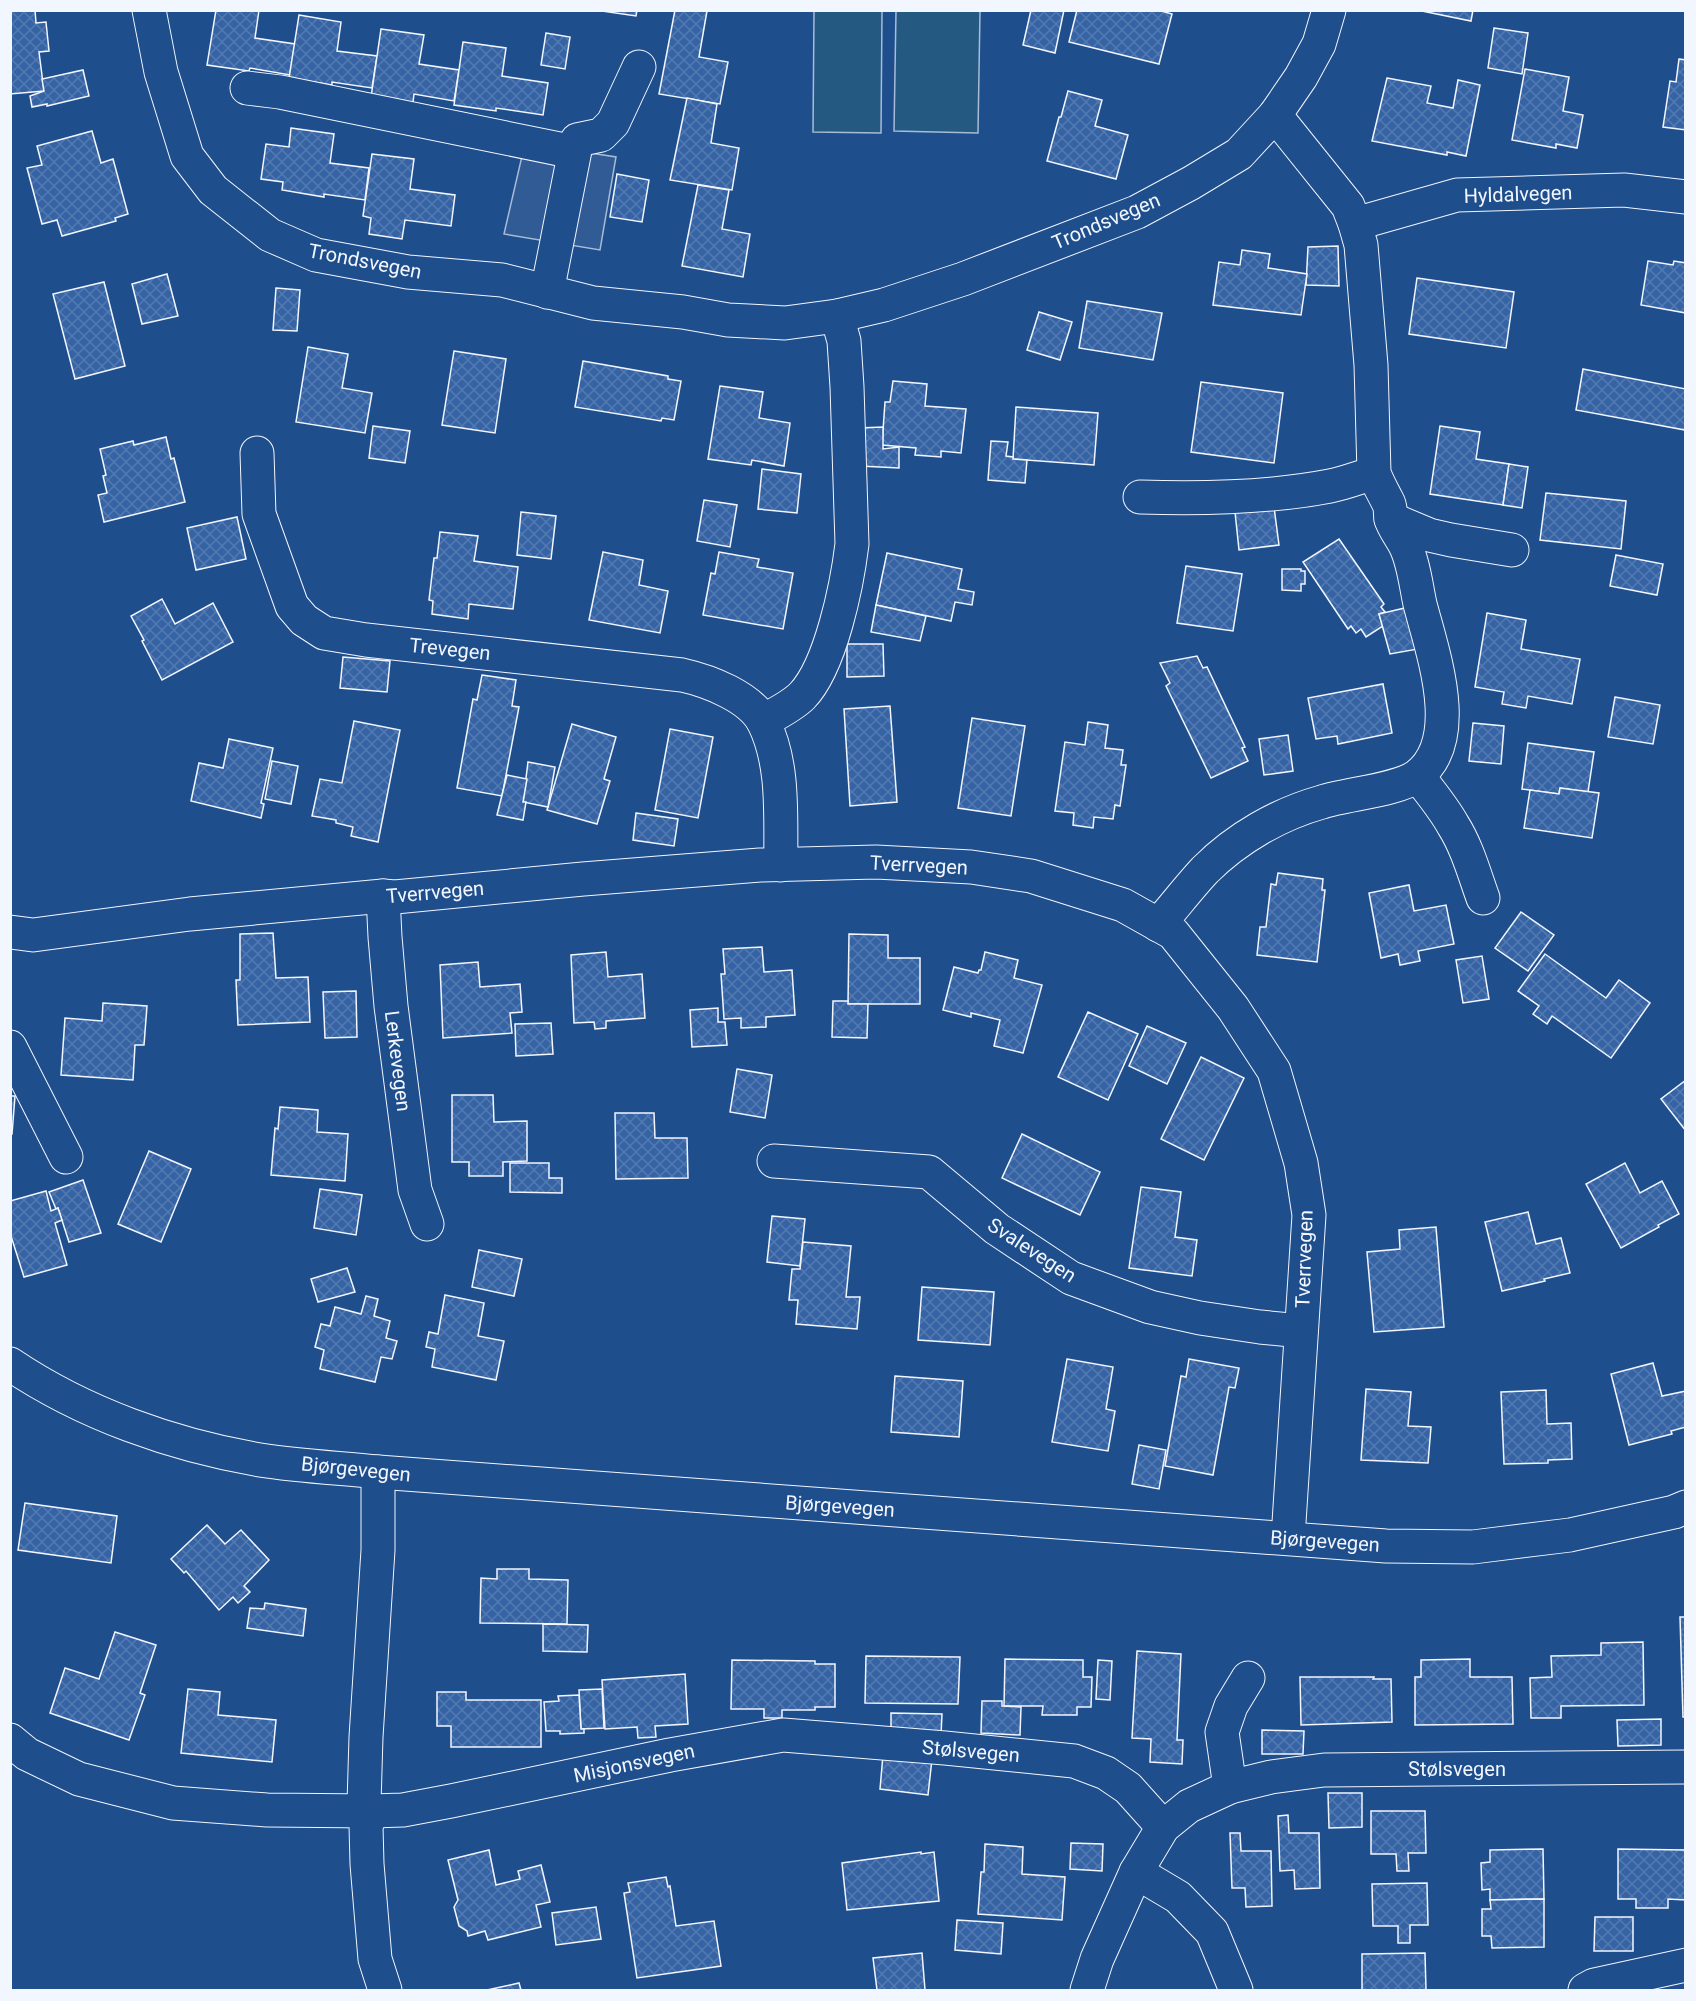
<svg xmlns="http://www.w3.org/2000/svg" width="1696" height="2001" viewBox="0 0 1696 2001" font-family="Roboto,sans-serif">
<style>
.park{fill:#245a82;stroke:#a8bbd7;stroke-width:1.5}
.parking{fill:#305b95;stroke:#a8bbd7;stroke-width:1.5}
.building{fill:url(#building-cross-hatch);stroke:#f2f6ff;stroke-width:1.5}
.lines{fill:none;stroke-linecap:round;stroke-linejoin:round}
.street-casing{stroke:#f2f6ff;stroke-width:35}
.secondary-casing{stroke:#f2f6ff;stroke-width:35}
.street{stroke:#1f4e8c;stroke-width:33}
.secondary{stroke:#1f4e8c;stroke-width:33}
.labels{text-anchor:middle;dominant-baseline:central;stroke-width:4.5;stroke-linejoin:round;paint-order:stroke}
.street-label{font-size:20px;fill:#f2f6ff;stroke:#1f4e8c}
</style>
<defs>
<pattern id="building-cross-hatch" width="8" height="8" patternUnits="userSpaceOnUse" patternTransform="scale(1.5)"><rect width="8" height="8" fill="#3563a3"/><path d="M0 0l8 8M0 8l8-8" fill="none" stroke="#537ab1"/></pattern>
</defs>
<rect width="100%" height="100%" fill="#1f4e8c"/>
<g class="park">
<path d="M814,11H882L881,133L813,132Z"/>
<path d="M896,11H980L978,133L894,131Z"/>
</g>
<path class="parking" d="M525,143L616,157L600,250L504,234Z"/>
<g class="building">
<path d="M10,10H35L36,23L46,22L49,51L39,52L44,91L10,94Z"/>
<path d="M216,10H259L255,38L295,44L290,75L250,68L249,71L207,65Z"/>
<path d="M595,10H637L636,16Z"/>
<path d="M675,10L707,11L699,57L728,62L720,104L659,94Z"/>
<path d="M1031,10H1064L1055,53L1023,45Z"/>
<path d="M1077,10H1158L1172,14L1159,64L1069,42Z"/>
<path d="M1417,10H1473L1471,21Z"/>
<path d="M299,15L341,22L337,51L377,56L372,88L332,82V85L289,78Z"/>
<path d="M1494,28L1528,33L1522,74L1488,68Z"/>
<path d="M381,29L424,35L419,64L459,70L454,101L414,94L412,110L370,104Z"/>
<path d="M546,33L570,37L565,69L541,65Z"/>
<path d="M463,42L506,48L502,76L548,83L543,115L496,108V111L454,105Z"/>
<path d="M1679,59L1686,60V130L1663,127L1670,81L1676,82Z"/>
<path d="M1525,69L1569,77L1563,111L1583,115L1577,148L1556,144V148L1512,140Z"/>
<path d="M83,70L89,96L47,106V104L32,107L30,96L44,91L42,79Z"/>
<path d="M1387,78L1431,86L1427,103L1453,108L1458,80L1480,85L1466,156L1447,152V155L1372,141Z"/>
<path d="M1068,91L1102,100L1095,126L1128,135L1116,179L1047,161L1059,117H1061Z"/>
<path d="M687,98L717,104L711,143L739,148L732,190L670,180Z"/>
<path d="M291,128L334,134L330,163L369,168L365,200L324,194V197L282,190L283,182L261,179L266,144L289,147Z"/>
<path d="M92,131L101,163L113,159L128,214L115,218L116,221L62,236L57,220L42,224L27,168L42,165L37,146Z"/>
<path d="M372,154L414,159L410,189L455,195L451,226L405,220L402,239L369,234L371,218L363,216Z"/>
<path d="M617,174L649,180L642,222L610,217Z"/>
<path d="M698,185L729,190L722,229L750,234L743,277L682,266Z"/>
<path d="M1338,246L1339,286L1306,285L1308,247Z"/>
<path d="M1242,250L1270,254L1268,268L1307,274L1301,315L1213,305L1219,262L1240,265Z"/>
<path d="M1648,261L1673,265L1674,261L1686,263V313L1641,305Z"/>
<path d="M167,274L178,316L142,324L132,284Z"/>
<path d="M1417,278L1514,292L1506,348L1409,334Z"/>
<path d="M104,282L125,366L75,379L53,294Z"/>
<path d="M276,288L300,290L297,331L273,330Z"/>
<path d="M1087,301L1162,313L1153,360L1079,348Z"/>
<path d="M1039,312L1072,322L1060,360L1027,350Z"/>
<path d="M308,347L348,354L342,388L372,393L365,433L296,422Z"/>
<path d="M454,351L506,359L495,433L442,425Z"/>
<path d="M583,361L668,376V379L681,381L674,420L662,418L661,421L575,407Z"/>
<path d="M1583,369L1686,389L1685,430L1576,410Z"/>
<path d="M893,381L927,384L925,406L966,409L961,453L941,451V457L915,455L916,448L882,445L885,402H890Z"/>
<path d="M1201,382L1283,393L1274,463L1191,452Z"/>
<path d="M720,386L763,392L759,418L790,423L784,466L752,460L751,465L708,459Z"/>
<path d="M1016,407L1098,413L1094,465L1013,459Z"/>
<path d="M373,426L410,431L405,463L369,458Z"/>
<path d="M1440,426L1480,432L1476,459L1509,464L1503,505L1430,494Z"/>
<path d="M883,427V449L899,447V468L860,466L859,428Z"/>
<path d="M166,437L171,459L174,458L185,502L104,522L98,495L107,493L103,476L106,475L100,449L133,441L134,445Z"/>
<path d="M991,441L1008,442L1006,456L1013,457V459L1027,460L1025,483L988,480Z"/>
<path d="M1509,464L1528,467L1522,508L1503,505Z"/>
<path d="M762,469L801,474L797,513L758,509Z"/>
<path d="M1546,493L1626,501L1621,549L1540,540Z"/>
<path d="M704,500L737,505L730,547L697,541Z"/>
<path d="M1274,507L1279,545L1239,550L1235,512Z"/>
<path d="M521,512L556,516L551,559L517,555Z"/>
<path d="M237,517L246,559L196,570L187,528Z"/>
<path d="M440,532L478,536L474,561L518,567L513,609L469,604L468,619L432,614L433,601L429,600L434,558H437Z"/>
<path d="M1339,539L1384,604L1381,607L1385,612L1379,614L1383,626L1366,637L1361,629L1356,633L1351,626L1348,629L1303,562Z"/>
<path d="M603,552L643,560L639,585L668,591L660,633L589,620Z"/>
<path d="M719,552L759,559L757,567L793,573L783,629L703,615L711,573L715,574Z"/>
<path d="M887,553L962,569L958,589L974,592L972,605L955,602L951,621L876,605Z"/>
<path d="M1616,555L1663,564L1657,595L1610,586Z"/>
<path d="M1186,566L1242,574L1233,631L1177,623Z"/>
<path d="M1282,569H1301V571H1305V584H1301V591L1282,590Z"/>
<path d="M162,599L175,624L213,603L233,642L162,680L142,641L144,640L131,616Z"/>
<path d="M876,605L926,616L920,641L871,632Z"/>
<path d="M1409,607L1418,649L1390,654L1379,614Z"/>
<path d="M1487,613L1526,620L1521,649L1580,659L1572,704L1528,696L1526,708L1502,704L1504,692L1475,687Z"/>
<path d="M847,644H883L884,676L847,677Z"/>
<path d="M1197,656L1203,668L1207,667L1245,747L1242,748L1248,761L1211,778L1166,686L1170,683L1160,663Z"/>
<path d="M343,657L390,661L387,692L340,688Z"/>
<path d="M482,675L516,680L512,706L519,707L502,796L457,788L473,699L477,700Z"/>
<path d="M1383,684L1392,733L1338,744L1337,736L1316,739L1308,698Z"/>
<path d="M1615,697L1660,705L1653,744L1608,737Z"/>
<path d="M890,706L897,802L850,806L844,709Z"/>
<path d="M972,718L1025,726L1011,816L958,808Z"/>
<path d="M354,721L400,730L378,842L351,836L353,827L336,823V820L312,816L320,779L342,783Z"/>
<path d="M1088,722L1108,725L1105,748L1123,750L1121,765H1126L1120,806L1115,805L1113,819L1094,817L1093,828L1073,825L1074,813L1055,811L1065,742L1085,745Z"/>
<path d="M1473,723L1504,726L1501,764L1469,761Z"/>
<path d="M572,724L616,737L604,779L610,781L597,824L547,810Z"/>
<path d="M670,729L713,737L698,818L655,810Z"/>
<path d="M1288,735L1293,771L1264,775L1259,739Z"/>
<path d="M229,739L273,748L261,803L264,804L261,818L191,801L199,763L223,768Z"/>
<path d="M1528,743L1594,752L1588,792L1560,788L1559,794L1522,789Z"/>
<path d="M272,761L298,766L291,804L265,799Z"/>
<path d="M528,762L555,767L548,807L523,802Z"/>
<path d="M507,775L527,779L523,802H526L523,820L497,815Z"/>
<path d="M1560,788L1599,793L1592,838L1524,828L1530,790L1559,794Z"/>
<path d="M636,813L678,819L674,846L633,840Z"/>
<path d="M1278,873L1323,879L1322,890H1325L1317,962L1257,955L1260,927H1266L1271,884L1276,885Z"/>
<path d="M1409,885L1414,911L1446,905L1454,944L1418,951L1420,961L1400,965L1398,954L1381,958L1369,893Z"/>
<path d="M1521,912L1554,935L1528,971L1495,948Z"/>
<path d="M273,933L276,978L308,977L310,1022L238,1025L236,980H240V934Z"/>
<path d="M849,934L888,935V958H920V1004H848Z"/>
<path d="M762,947L764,972L792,970L795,1015L766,1017V1027L741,1028V1018L724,1019L721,974H725L723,949Z"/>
<path d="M606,952L608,977L642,974L645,1018L606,1021V1028L595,1029L594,1022L574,1023L571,955Z"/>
<path d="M985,952L1018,960L1014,978L1042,985L1023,1053L994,1046L1000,1020L971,1013V1017L943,1010L954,967L978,973L979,970H981Z"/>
<path d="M1545,954L1606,998L1619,980L1650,1003L1611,1058L1552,1016L1547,1024L1533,1014L1539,1006L1518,991Z"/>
<path d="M1482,956L1489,999L1463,1003L1456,960Z"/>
<path d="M478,962L480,987L520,984L522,1012L510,1013L512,1033L443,1038L440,965Z"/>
<path d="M356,991L357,1037L325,1038L323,992Z"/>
<path d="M833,1001H848V1004H868L867,1038L832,1037Z"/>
<path d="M103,1003L147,1006L144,1045H135L133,1080L61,1075L65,1018L102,1021Z"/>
<path d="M718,1008V1022H725L727,1045L692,1047L690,1010Z"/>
<path d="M1088,1012L1138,1034L1108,1100L1058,1077Z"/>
<path d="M551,1023L553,1054L516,1056L515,1024Z"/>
<path d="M1147,1026L1186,1043L1167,1084L1129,1066Z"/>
<path d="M1201,1057L1244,1078L1204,1160L1161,1139Z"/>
<path d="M737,1069L772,1075L765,1118L730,1112Z"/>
<path d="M1686,1080V1131L1661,1099Z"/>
<path d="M452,1095H493L494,1122L527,1121V1161L503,1162V1176H469V1162H452Z"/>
<path d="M10,1096H15L12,1134H10Z"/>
<path d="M280,1107L318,1110L317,1132L348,1134L345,1181L271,1175L275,1128L278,1129Z"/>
<path d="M615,1113H654L655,1138H687L688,1178L616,1179Z"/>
<path d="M1022,1134L1100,1172L1080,1215L1002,1178Z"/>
<path d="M149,1151L191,1169L161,1242L118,1224Z"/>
<path d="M510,1163H549V1178H562V1193L510,1192Z"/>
<path d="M1625,1163L1640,1193L1662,1181L1679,1214L1658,1225L1659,1227L1621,1248L1586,1184Z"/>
<path d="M83,1180L101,1233L69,1242L58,1208L56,1209L49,1192Z"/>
<path d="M1141,1187L1181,1192L1175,1237L1197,1240L1192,1276L1129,1268Z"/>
<path d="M320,1189L362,1195L356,1235L314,1228Z"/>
<path d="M46,1191L51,1211L58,1208L62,1220L55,1223L67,1265L24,1277L10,1233V1201Z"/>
<path d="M1528,1212L1536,1244L1561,1238L1570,1273L1544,1279L1545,1281L1502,1291L1485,1222Z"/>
<path d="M772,1216L805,1219L800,1266L767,1262Z"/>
<path d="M1436,1227L1444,1327L1374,1332L1367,1252L1400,1249L1399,1230Z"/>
<path d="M803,1242L851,1246L846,1297H860L857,1329L796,1324L798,1300H789L792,1269H800Z"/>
<path d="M479,1250L522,1259L514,1296L472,1287Z"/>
<path d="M347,1268L355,1292L318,1302L311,1279Z"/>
<path d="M922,1287L994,1292L990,1345L918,1340Z"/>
<path d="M445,1295L484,1303L478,1336L504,1341L496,1380L432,1367L435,1349L426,1347L429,1332L438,1334Z"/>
<path d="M366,1296L378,1299L374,1316L390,1321L386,1338L397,1341L392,1359L381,1357L375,1382L320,1369L324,1350L315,1347L321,1324L330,1326L335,1307L361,1314Z"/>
<path d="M1067,1359L1113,1367L1106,1409L1115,1411L1108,1451L1052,1442Z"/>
<path d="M1189,1359L1239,1368L1235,1388L1229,1387L1213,1475L1165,1466L1181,1376L1186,1377Z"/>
<path d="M1653,1363L1662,1396L1686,1391V1427L1671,1431L1672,1434L1629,1445L1611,1374Z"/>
<path d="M895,1376L963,1381L959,1437L891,1432Z"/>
<path d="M1366,1389L1411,1392L1408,1426L1431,1427L1428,1463L1361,1460Z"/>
<path d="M1546,1390L1547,1424L1571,1423L1572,1459L1548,1460V1463L1504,1464L1501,1392Z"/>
<path d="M1139,1445L1166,1450L1159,1489L1132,1484Z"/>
<path d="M25,1503L117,1516L111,1563L18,1550Z"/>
<path d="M207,1525L225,1544L241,1530L269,1560L244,1586L250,1592L238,1603L233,1597L219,1610L186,1571L184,1573L171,1559Z"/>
<path d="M497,1569H529V1579L568,1580L567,1624L480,1623L481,1578L497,1579Z"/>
<path d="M265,1603L306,1609L303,1636L247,1628L250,1608L264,1609Z"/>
<path d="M1680,1617H1686V1717H1683Z"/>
<path d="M543,1624L588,1625L587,1652L543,1651Z"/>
<path d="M115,1632L156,1645L140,1693L145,1695L129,1740L50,1713L65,1668L99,1679Z"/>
<path d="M1643,1642L1644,1705L1561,1706V1718H1531L1530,1678L1552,1677L1551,1656L1601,1655V1643Z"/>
<path d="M1137,1651L1181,1654L1177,1740H1183L1182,1764L1150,1762L1151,1739L1132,1738Z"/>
<path d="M866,1656L960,1657L958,1704L865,1703Z"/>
<path d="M1005,1659L1083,1660V1677H1092L1091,1707H1077V1715H1042L1043,1706H1004Z"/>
<path d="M1470,1659V1677H1512L1513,1724L1415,1725V1677H1421V1660Z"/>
<path d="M732,1660L815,1661V1664H835V1707H815V1710H782V1718H764V1709H731Z"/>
<path d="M1098,1660L1112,1661L1110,1700L1096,1699Z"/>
<path d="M685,1674L688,1724L655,1726L656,1737L638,1738L637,1727L605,1729L602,1680Z"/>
<path d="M1300,1677H1374L1373,1679H1391L1392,1722L1301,1725Z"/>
<path d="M188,1689L220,1692L218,1715L276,1720L272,1762L181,1753Z"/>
<path d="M602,1689L604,1728L581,1729L579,1690Z"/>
<path d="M437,1692H466V1700H541V1747H451V1726H437Z"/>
<path d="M579,1695L581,1729H584V1733L560,1734V1731H546L544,1702L559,1701L558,1696Z"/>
<path d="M982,1701H1002V1706L1021,1707L1020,1735L981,1733Z"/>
<path d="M891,1713L942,1714L941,1735L891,1734Z"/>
<path d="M1661,1719V1745L1618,1746L1617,1720Z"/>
<path d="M1262,1730L1304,1731L1303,1754H1262Z"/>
<path d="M883,1755L932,1759L928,1795L880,1789Z"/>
<path d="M1328,1793H1362V1827L1329,1828Z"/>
<path d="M1371,1811H1425L1426,1853H1408L1409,1871H1397L1396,1854H1371Z"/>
<path d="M1288,1815L1289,1833H1319L1320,1888L1295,1889L1294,1870L1280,1871L1278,1816Z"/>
<path d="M1230,1833H1240L1241,1851H1271L1272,1906L1246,1907L1245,1888H1232Z"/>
<path d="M1071,1843L1103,1844L1102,1871L1070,1869Z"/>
<path d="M985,1844L1023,1847L1022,1874L1065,1877L1062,1920L978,1914L981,1872H984Z"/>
<path d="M1543,1849L1544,1899L1490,1900V1889L1482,1890L1481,1863L1490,1862V1850Z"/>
<path d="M1618,1849L1686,1850V1900L1668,1899V1908H1636V1899H1618Z"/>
<path d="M489,1850L496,1885L520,1879L518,1871L541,1865L550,1902L536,1905L541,1927L488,1940L485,1931L468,1936L467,1931L459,1926L454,1907L458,1900L448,1860Z"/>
<path d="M921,1852V1854L934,1852L939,1901L847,1910L842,1863Z"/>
<path d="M666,1877L668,1887L670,1886L676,1926L714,1921L721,1966L637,1978L624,1893L630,1892L628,1883Z"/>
<path d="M1427,1883L1428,1925H1410V1943H1398V1926H1373L1372,1884Z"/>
<path d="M1544,1899V1947L1492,1948L1491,1936H1482V1909H1491L1490,1900Z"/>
<path d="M596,1907L601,1939L556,1945L552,1913Z"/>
<path d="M1595,1917H1633V1951H1594Z"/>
<path d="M957,1920L1003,1923L1001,1954L955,1950Z"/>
<path d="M922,1953L925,1990H877L873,1958Z"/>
<path d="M1425,1953L1426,1990H1362V1954Z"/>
<path d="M519,1983L521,1990H487Z"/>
</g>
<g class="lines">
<g class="street-casing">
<g id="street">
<path d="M149,10L161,72L187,156L213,190L270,235L316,255L408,272L502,280L593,303L683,312L728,320L785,323L837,316L884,305L963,279L1137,212L1191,183L1239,154L1275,115L1301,77L1319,44L1329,10"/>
<path d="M247,88L280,92L574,152"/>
<path d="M1355,224L1457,195L1624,190L1686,197"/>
<path d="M547,292L577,140L601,135L613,123L639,67"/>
<path d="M257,453L259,514L292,606L304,620L324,633L366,640L682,675C709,681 751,697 764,723C785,766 780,819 781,865"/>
<path d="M1140,497C1203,499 1268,498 1330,486C1345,483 1360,477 1374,473"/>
<path d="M1391,519L1429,535L1451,540L1512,550"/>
<path d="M763,721C776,714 792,706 802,696C831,666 847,585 852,544L847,387L844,341L837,316"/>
<path d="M1418,776C1430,792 1443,807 1453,825C1467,847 1474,873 1483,898"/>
<path d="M383,896L385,937L391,1006L415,1190L427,1224"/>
<path d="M1158,925C1174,907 1189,887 1205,870C1237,838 1279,814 1322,802C1347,794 1398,790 1417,776C1465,740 1432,651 1420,604C1416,586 1414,564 1406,547C1402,538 1394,529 1391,519C1390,513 1391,507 1388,502C1383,492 1378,484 1374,473L1371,365L1361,245L1355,224L1348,206L1275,115"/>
<path d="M10,932L33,935L190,914L383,896L395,897L583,879L760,865L876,862L971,867L1031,876L1123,905L1173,933L1233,1008L1274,1071L1301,1163L1309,1215L1288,1538"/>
<path d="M10,1047L66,1157"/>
<path d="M774,1161L929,1172L997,1229L1071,1278L1150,1307L1200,1318L1260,1327L1301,1331"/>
<path d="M10,1740L27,1754L79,1779L173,1803L267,1810L372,1811L403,1810L451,1801L670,1755L783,1735L945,1748L1074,1761L1106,1773L1128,1788L1163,1827"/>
<path d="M1230,1787L1222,1732L1231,1706L1248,1678"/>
<path d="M372,1811L364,1804L366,1737L378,1550V1472"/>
<path d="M372,1811L366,1826L367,1864L375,1959L385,1990"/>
<path d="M1136,1872L1178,1897L1212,1932L1236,1990"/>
<path d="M1087,1990L1097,1959L1136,1872L1163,1827L1189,1806L1230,1787L1271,1777L1324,1770L1686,1767"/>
<path d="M1585,1990L1594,1985L1686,1965"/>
</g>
</g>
<g class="secondary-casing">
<path id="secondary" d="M10,1364C84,1414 173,1445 260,1460C299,1466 339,1468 378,1472L1386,1546L1473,1547L1570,1535L1674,1512L1686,1507"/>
</g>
<use href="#street" class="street"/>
<use href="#secondary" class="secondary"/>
</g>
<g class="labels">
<g class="street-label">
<text transform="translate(1518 194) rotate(-2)">Hyldalvegen</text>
<text transform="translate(1106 221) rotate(-23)">Trondsvegen</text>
<text transform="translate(365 261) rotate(11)">Trondsvegen</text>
<text transform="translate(450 649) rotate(6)">Trevegen</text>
<text transform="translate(919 865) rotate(3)">Tverrvegen</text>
<text transform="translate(435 892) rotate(-5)">Tverrvegen</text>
<text transform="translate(398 1061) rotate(83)">Lerkevegen</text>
<text transform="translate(1032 1250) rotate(33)">Svalevegen</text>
<text transform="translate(1304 1259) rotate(-88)">Tverrvegen</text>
<text transform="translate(356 1469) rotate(6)">Bjørgevegen</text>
<text transform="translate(840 1506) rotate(4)">Bjørgevegen</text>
<text transform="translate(1325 1541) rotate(4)">Bjørgevegen</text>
<text transform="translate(971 1751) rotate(5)">Stølsvegen</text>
<text transform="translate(634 1763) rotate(-12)">Misjonsvegen</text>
<text x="1457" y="1769">Stølsvegen</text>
</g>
</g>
<rect width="1696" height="2001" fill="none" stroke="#f2f6ff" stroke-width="24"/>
</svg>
